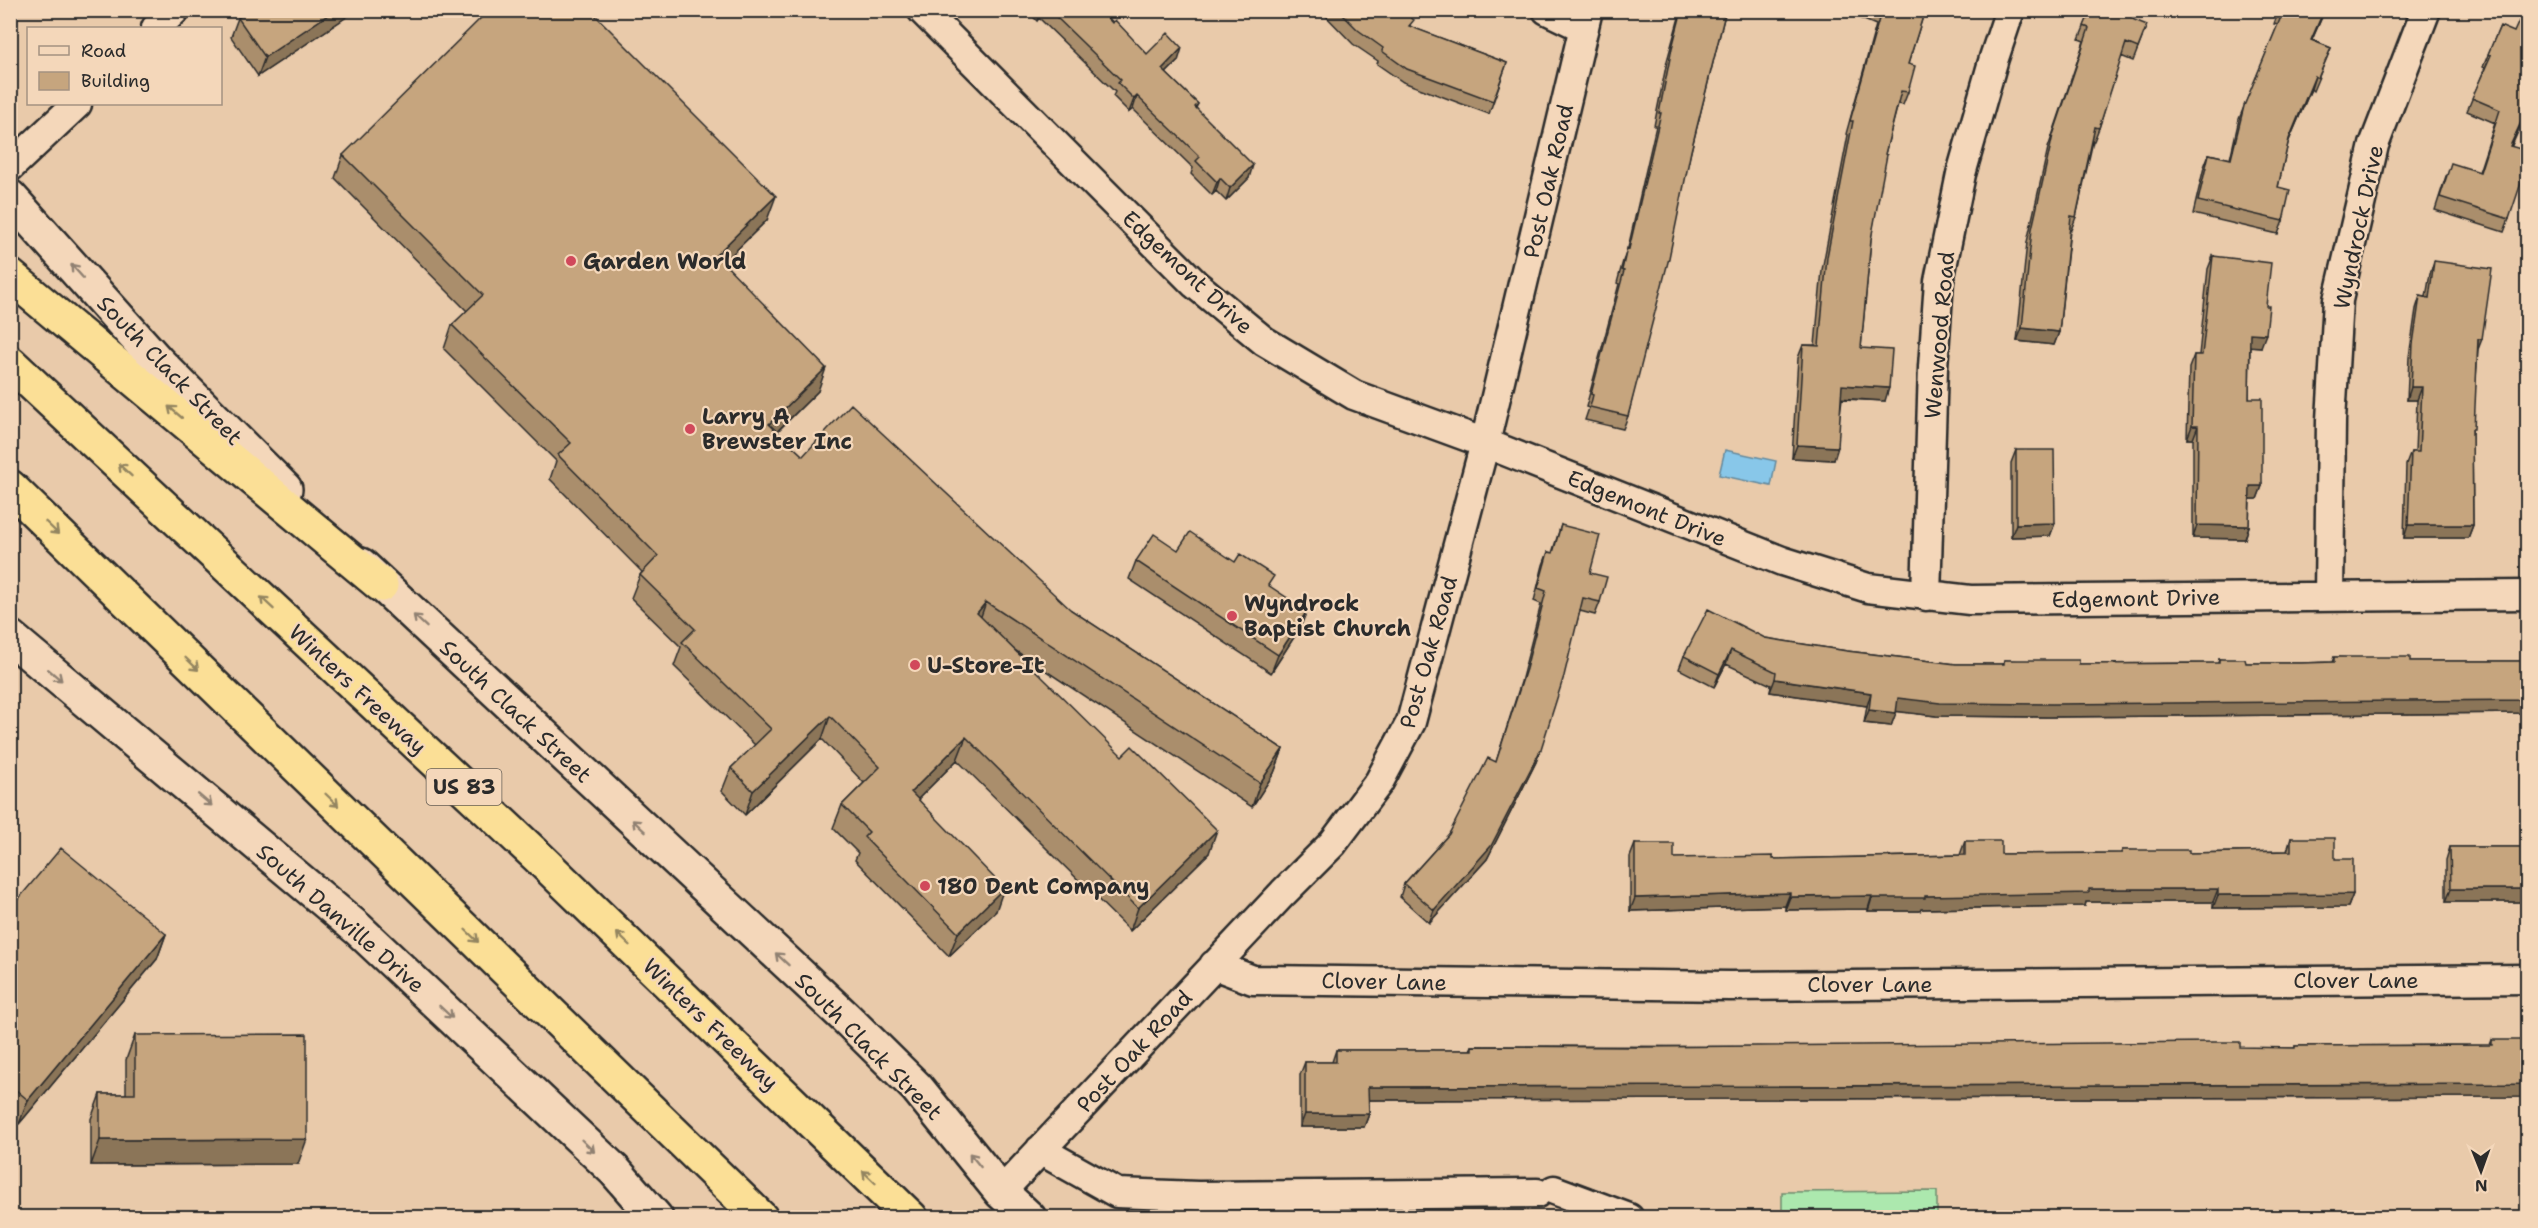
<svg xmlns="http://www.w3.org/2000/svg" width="2538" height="1228" font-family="'Shantell Sans',sans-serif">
<rect width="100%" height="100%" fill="#e9caaa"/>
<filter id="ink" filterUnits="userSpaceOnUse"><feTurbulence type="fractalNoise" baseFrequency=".0167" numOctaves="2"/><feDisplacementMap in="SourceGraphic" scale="12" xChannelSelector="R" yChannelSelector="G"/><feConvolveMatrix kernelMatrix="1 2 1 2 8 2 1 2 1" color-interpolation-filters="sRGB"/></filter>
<g filter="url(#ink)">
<path fill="#ace8ae" stroke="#6c8a6c" stroke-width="1.5" d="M1937,1191v26h-155v-25z"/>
<path fill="#88c7e9" stroke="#63899d" stroke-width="1.5" d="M1725,450l51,11 -5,25 -52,-11z"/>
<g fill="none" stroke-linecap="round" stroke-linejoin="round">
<defs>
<path id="minor" d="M922,10l273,274 69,57 90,54 131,48 297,118 86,27 102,12 558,-5
M1547,10l37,18
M156,28l19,-18
M10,167l67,-63
M1926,596l7,-229 6,-86 22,-107 33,-116 16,-48
M2329,597l2,-177 7,-120 36,-155 52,-135
M1214,965l39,15 477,6 798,-7
M1040,1150l77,43 81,3 339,-3
M1554,1190l75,28
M1001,1192l282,-299 50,-50 46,-61 32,-60 74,-279 103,-433"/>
<path id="secondary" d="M10,197l148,165 127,127
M361,565l484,452 72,71 84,104 28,26
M10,637l348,292 257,242 41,47"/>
<path id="motorway" d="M10,276l371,309
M10,363l528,494 373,361
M10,487l751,731"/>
</defs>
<use href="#minor" stroke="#2b2b2b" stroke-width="33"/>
<use href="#secondary" stroke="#2b2b2b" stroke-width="38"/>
<use href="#motorway" stroke="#2b2b2b" stroke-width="38"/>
<use href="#minor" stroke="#f4d7ba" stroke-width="28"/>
<use href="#secondary" stroke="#f4d7ba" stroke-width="33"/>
<use href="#motorway" stroke="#fbdf96" stroke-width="33"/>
</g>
<path fill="#aa8e6c" stroke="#2b2b2b" stroke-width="1.5" d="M357,10l-99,66 -27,-39 7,-19z
M1027,10h73l47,44 31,7 -12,12 32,31 -2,4 53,70 -23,23 -10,-10 -4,4 -21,-21 2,-6 -60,-59 -4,3 -16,-16 2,-4 -76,-74 -2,3z
M1320,10h80l11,17 96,36 -18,51 -86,-32 -26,-18 1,-3 -25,-17z
M1681,10h45l-35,141 -63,265 -5,13 -38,-9 4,-12 -3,-1 33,-123 -2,-1 6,-22 5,-13 28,-122h-2l13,-65z
M1840,10h85l-17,54v28l-5,13 -5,-1 -13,50 -14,85 -10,109 24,53 -43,-2 -8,61 -42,-2 6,-100 5,-13h12l7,-75 26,-135 -2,-1 30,-109z
M2091,10h45l-3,9 9,19 -9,23 -12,-5 -22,72 -5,13h-1l-17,76 -5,13h-1l-11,102 -5,13 -37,-4 10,-99 21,-94 36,-107 -5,-2z
M2279,10h46l-13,30 19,8 -18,43 -2,-2 -23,54 -10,44 5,34 -5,13 -85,-20 11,-47 5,-13 21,5 9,-40 39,-94 -4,-1z
M2500,26l11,120 -2,73 -5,13 -69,-22 11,-34 33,-4 16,-49 -28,-12 18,-43 -2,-1z
M343,155l424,65 -44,43 95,128 -41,41 26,24 268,154 212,139 -9,24 -22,34 -239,-158 196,204 -79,78 -173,-171 -39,39 78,112 -47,45 -94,-96 3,-7 -25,-25 9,-23 22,-22 -42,-44 -77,76 -23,-24 9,-23 24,-23 -81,-79 7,-19 -50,-49 9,-23 2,-3 -92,-93 6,-18 -112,-112 8,-24 15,-14 -132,-133z
M2213,256l48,91 -11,-1 -1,52 13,88 -5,13h-7l-1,27 -4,13 -52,-1v-99h-6l2,-71 5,-13h5l9,-86z
M2434,261l44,90 -6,83 1,91 -5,13h-64l2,-73 5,-13h4l2,-52h-10l2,-43 7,-48 4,-13 6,1 4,-23z
M2016,450l39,73 -5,13 -39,1v-74z
M1561,525l29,48 10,29 -5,13 -15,-4 -44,151 -49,97 -58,64 -29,-26 4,-13 45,-50 47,-72 25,-80 20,-78 -7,-3 9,-36 5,-13 4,1z
M1178,550l92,37 30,41 -29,45 -142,-94 7,-18z
M1765,638l82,13 109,13h47l1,-4 75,4 139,-1 1,-4 27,4h55l31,-1 2,-5 76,4h118v52l-480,4 -112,-1 -40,-5 -5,15 -27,-3 3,-17 -97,-14 1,-7 -45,-21 -12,23 -35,-18 5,-13z
M2291,838l44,21 18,35 -5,13 -135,1v-6h-127l-1,4 -164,3 -1,2h-52v-2l-83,1v-4l-155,5v-54l5,-13 39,14 99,1 187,-4 5,-14 36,13 120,-1 1,-3 67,3 98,-2z
M2450,847h78v55h-82v-42z
M10,909l156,25 -9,25 -138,165 -9,-7z
M135,1035l163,129 -207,1v-46l9,-25h26v-34z
M2492,1040l36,57 -1159,3v14l-5,13h-64v-52l5,-13h27l4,-12h134l2,-4 823,2v-2l195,-1z"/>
<path fill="#8b7458" stroke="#2b2b2b" stroke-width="1.5" d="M335,10h22l-99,66 7,-19z
M1040,10h2l-3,8 -2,3z
M2324,10h1l-19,43 5,-13z
M1182,48l-4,13 -21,21 5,-13z
M2315,76l-4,13 -27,63 5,-13z
M1137,96l-4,13 -4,3 5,-13z
M2528,107v2l-22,50 4,-13z
M1253,165l-4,13 -23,23 4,-13z
M1220,178l-4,13 -4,4 5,-13z
M776,196l-9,24 -60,59 9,-24z
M2022,328l37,4 -5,13 -37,-4z
M2250,333l16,1 -5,13 -15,-1z
M2478,339h4l-5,13z
M826,368l-8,23 -58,57 9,-24z
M1842,385l47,3 -4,13 -47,-3z
M2411,387h11l-5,13h-10z
M2192,426h6l-5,13h-6z
M1797,445l41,2 -4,13 -42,-2z
M2250,486h12l-5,13h-12z
M2055,523l-5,13 -39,1 5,-13z
M2197,525l52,1 -4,13 -52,-1z
M2408,525h65l-5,13h-64z
M986,602l-8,23 -1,-12z
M1307,611l-7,17 -29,45 7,-18z
M1731,650l-5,14 -12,23 5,-13z
M1775,679l96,14 -4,13 -97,-14z
M1898,698l630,2v13l-480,4 -112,-1 -43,-5z
M1869,710l27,3 -5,13 -27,-3z
M830,716l-8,23 -77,76 8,-24z
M966,737l-9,23 -55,55 9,-23z
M1283,749l-9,24 -22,34 8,-24z
M1541,749l-5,13 -49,97 -58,64 5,-13z
M1217,830l-8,23 -79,78 8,-23z
M1004,888l-8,23 -47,45 9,-23z
M2089,889h129l-5,13h-127l-1,4 -164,3 -1,2h-52l4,-13z
M2451,889h77v13h-82z
M1790,893l-5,13 -155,5 5,-13z
M2353,894l-5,13 -135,1 5,-13z
M1872,896l-4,13 -83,1 5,-13z
M166,934l-9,25 -138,165 9,-24z
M2528,1084v13l-1164,3 4,-13z
M1305,1114h64l-5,13h-64z
M307,1139l-9,25 -207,1 9,-25z"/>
<path fill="#c6a57e" stroke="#2b2b2b" stroke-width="1.5" d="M249,10h86l-70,47 -27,-39z
M489,10h101l186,186 -60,59 110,113 -57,56 34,32 48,-52 220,206 212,139 -23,34 -274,-181 -9,11 145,143 10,-10 85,84 -79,78 -172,-171 -55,55 93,96 -46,45 -94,-96 5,-5 -27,-27 38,-38 -50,-51 -77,75 -22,-23 40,-39 -89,-87 13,-13 -55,-54 18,-19 -100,-101 13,-12 -119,-118 31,-30 -140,-140z
M1049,10h51l12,13 3,-3 32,34 21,-21 14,15 -20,21 36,35 -3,3 58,58 -23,23 -10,-10 -3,4 -21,-21 4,-4 -63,-61 -3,3 -16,-16 3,-3z
M1338,10h62l14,10 -5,6 98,37 -14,38 -86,-32 -25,-18 1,-3 -25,-18z
M1682,10h44l-35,141 -22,107 -41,158 -38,-9 3,-12 -2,-1 33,-123 -2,-1 5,-22 2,1 32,-136h-2l13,-65z
M1878,10h47l-17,54 7,2 -7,26 -7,-1 -16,63 2,1 -16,84 -10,109 31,2 -3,38 -47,-3 -4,62 -41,-2 6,-100 16,1 8,-89 26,-136h-3l31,-109z
M2091,10h44l-3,9 15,6 -9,23 -12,-5 -27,85 -4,-1 -19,90 -5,-1 -12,116 -37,-4 10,-99 21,-94 36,-107 -5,-2z
M2279,10h45l-13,30 20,8 -13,30 -3,-2 -26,63 -11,48 12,3 -7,31 -85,-20 11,-47 22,5 13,-53 39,-94z
M2524,10h4v97l-18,39 18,5v11l-19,57 -69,-22 11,-34 29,9 20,-62 -28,-12 19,-43 -3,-1 12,-28 14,6z
M2213,256l58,7 -5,43h3l-3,28 -16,-1 -1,65h13v88h-12l-1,40 -52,-1 1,-99h-6l2,-71h8z
M2434,261l58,8 -10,70h-4l-4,90h-2l1,96h-65l3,-73h8l3,-65h-11l2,-43 7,-48 9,2z
M2016,450h38l1,73 -39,1z
M1561,525l39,10 -10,38 17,4 -7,25 -17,-4 -19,78 -23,73 -50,97 -57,64 -30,-26 45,-50 39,-76 8,4 30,-93 20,-78 -8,-3 10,-36 5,1z
M1190,532l45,30 5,-8 34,22 -6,9 39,26 -29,44 -142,-94 18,-27 24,16z
M1708,609l57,29 82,13 109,13h48v-4h75v4l140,-1v-4h26l1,4h55l33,-1v-5h76v4h118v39l-475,4 -113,-1 -42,-5 -2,15 -27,-3 2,-17 -96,-14 1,-7 -45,-22 -12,24 -35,-18z
M2291,838h44v21h18v35l-135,1v-6h-129v4l-164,3v2h-53v-2l-82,1v-4l-155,5v-54h39v14l99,-2v3l192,-4v-14h36v13l121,-1v-3h67v3l102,-2z
M2450,847h78v42h-77z
M61,848l105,86 -138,166 -18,-15v-176z
M307,1034v105l-207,1v-46h35v-59z
M2492,1040h36v44l-1160,3 1,27h-64v-52h31v-12h136v-4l164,1 578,-5h26v5l55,1v-2l197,-1z"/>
<defs><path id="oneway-shaft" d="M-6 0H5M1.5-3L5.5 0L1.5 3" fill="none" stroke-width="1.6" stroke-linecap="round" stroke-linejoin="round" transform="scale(1.5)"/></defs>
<g stroke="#908172">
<use href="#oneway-shaft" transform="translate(77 271) rotate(-132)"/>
<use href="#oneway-shaft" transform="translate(420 621) rotate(-137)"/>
<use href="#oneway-shaft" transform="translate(55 675) rotate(40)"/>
<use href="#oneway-shaft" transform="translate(205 800) rotate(40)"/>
<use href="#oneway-shaft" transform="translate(639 826) rotate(-137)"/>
<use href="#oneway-shaft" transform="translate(782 959) rotate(-137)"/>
<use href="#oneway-shaft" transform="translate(446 1012) rotate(43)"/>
<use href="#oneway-shaft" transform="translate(588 1146) rotate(44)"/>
<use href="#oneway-shaft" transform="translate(975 1160) rotate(-129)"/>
</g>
<g stroke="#938560">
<use href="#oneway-shaft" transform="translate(175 412) rotate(-140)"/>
<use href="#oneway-shaft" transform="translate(125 470) rotate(-137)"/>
<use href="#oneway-shaft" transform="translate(52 528) rotate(44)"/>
<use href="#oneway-shaft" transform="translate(267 603) rotate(-137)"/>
<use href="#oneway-shaft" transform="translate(192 664) rotate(44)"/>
<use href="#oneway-shaft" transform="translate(332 800) rotate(44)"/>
<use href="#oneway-shaft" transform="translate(472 936) rotate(44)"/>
<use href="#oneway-shaft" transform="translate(623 939) rotate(-136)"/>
<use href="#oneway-shaft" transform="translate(869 1177) rotate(-136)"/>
</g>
</g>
<g fill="#d1495b" stroke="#f4d7ba" stroke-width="2">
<circle cx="571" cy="261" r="6"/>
<circle cx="690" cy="429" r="6"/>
<circle cx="1232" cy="616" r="6"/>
<circle cx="915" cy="665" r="6"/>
<circle cx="925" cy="886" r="6"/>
</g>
<g text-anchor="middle" stroke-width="4.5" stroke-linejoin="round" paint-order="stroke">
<rect fill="#f4d7ba" stroke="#675f56" stroke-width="1.5" x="426.5" y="769" width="75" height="36" rx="4.5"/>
<g font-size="21" font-weight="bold" fill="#2b2b2b">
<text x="464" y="794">US 83</text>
</g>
<g font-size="22" fill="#2b2b2b" stroke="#f4d7ba">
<text transform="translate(1548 181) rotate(-77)" y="8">Post Oak Road</text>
<text transform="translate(2358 227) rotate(-78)" y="8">Wyndrock Drive</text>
<text transform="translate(1188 272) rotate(43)" y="8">Edgemont Drive</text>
<text transform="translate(1939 335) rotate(-85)" y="8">Wenwood Road</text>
<text transform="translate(170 370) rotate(46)" y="8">South Clack Street</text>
<text transform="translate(1647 508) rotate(22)" y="8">Edgemont Drive</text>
<text transform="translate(2136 598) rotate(-1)" y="8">Edgemont Drive</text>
<text transform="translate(1428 652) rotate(-74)" y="8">Post Oak Road</text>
<text transform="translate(358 689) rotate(43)" y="8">Winters Freeway</text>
<text transform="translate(516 711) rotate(43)" y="8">South Clack Street</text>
<text transform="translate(341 918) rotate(41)" y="8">South Danville Drive</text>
<text x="2356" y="988">Clover Lane</text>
<text transform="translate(1384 981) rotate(1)" y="8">Clover Lane</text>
<text x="1870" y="992">Clover Lane</text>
<text transform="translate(711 1024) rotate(44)" y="8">Winters Freeway</text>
<text transform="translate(869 1046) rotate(45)" y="8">South Clack Street</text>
<text transform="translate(1134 1051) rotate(-47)" y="8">Post Oak Road</text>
</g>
<g font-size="22" font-weight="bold" fill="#2b2b2b" stroke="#f4d7ba" text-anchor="start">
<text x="583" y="269">Garden World</text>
<text x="702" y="424">Larry A<tspan x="702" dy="25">Brewster Inc</tspan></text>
<text x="1244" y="611">Wyndrock<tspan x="1244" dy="25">Baptist Church</tspan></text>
<text x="927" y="673">U-Store-It</text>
<text x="937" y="894">180 Dent Company</text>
</g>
</g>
<rect width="2538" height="1228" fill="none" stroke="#f4d7ba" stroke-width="36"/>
<rect x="18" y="18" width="2502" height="1192" fill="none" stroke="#2b2b2b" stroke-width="2" filter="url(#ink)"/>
<rect x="27" y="27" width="195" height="78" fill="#f4d7ba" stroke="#a49281" stroke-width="1.5"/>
<rect x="39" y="46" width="30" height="9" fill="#f4d7ba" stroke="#a49281" stroke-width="1.5"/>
<text x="81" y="57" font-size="18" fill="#2b2b2b">Road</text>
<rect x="39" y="72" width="30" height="18" fill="#c6a57e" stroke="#a49281" stroke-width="1.5"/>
<text x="81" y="87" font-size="18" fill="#2b2b2b">Building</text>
<g transform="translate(2481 1171) rotate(179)" stroke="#f4d7ba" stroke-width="4.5" paint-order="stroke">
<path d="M0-4.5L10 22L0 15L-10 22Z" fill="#2b2b2b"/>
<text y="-9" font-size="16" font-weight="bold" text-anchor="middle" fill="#2b2b2b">N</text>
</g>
</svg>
